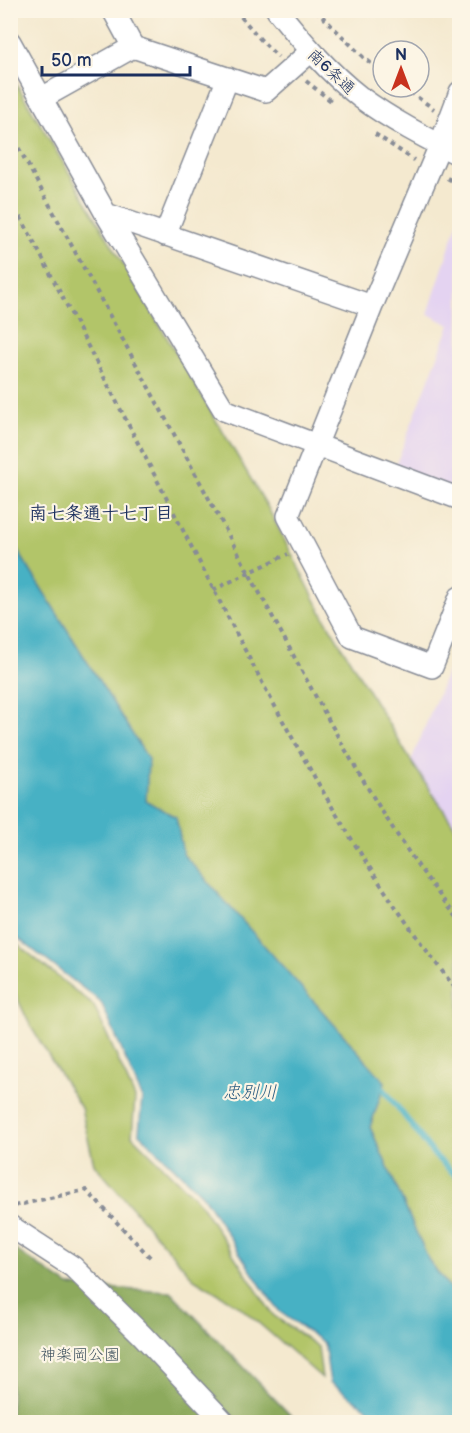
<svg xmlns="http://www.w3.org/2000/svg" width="470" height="1433" font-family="'Balsamiq Sans','Klee One',sans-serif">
<rect width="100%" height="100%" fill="#fcf5e5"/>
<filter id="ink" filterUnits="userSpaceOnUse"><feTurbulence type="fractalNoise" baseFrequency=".0167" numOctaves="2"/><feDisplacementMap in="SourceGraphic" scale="12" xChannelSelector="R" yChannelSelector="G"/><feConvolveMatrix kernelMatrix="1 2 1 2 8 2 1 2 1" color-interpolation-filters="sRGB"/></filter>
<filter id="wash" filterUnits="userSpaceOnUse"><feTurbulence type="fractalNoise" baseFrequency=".008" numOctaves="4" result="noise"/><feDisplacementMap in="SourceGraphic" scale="24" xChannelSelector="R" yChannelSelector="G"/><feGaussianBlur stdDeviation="1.35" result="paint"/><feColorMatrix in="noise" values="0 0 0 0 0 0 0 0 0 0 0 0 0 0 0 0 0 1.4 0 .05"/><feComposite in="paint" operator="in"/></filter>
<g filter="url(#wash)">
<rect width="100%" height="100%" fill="#f4e9cf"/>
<path fill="#e4d3f1" d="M459,218v288l-70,-24 61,-157 -22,-11z
M459,643v190l-48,-72z"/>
<path fill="#b2c569" stroke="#667a64" stroke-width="1.5" d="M10,73l257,433 58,113 86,142 48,72v467l-31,-41 -58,-132 15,-45 -202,-228 -7,-37 -30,-15 2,-43 -137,-219z
M11,939l83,67 41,92 -3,38 67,66 74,113 45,32 4,31 -83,-72 -45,-27 -100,-115 -13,-56 -50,-81 -20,-42z"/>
<path fill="#8daa5d" stroke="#546c5e" stroke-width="1.5" d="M10,1246l59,40 102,6 126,130h-286z"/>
<path fill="#46b1c4" stroke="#307091" stroke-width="1.5" d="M11,540l137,219 -2,42 30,16 7,37 202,228 -15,45 59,134 30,39v122h-73l-56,-40 -6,-39 -44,-31 -19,-26 -58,-90 -64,-63 3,-36 -41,-95 -86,-66 -5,-9z"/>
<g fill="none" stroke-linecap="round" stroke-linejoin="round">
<path stroke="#46b1c4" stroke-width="6" d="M379,1083l56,73 25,23"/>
</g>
</g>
<g filter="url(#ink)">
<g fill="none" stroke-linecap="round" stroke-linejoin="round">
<defs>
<path id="minor" d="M113,10l20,37
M277,10c25,31 51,62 83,87 31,23 66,41 100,58
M10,42l96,172 118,196 236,89
M460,92l-20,53 -68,161 -84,210 64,121 80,30 28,-70
M42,98l91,-51 133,44 44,-39
M106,214l266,92
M165,235l63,-157
M10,1226l63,41 69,68 82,87"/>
</defs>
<use href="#minor" stroke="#888c96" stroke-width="24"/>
<path stroke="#888c96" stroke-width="4" stroke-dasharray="4.5 4.5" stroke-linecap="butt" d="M235,10l26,30 17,17
M316,10l48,48 19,14
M306,81l25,20
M403,87l31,22
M10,132c83,153 166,305 248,458 62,113 120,231 202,331
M375,134l39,26
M447,178l13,7
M10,202l14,21c60,115 119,230 179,346 75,146 153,295 257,425
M213,590l75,-36
M14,1206l72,-16 65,68"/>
<use href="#minor" stroke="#fff" stroke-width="21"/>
</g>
</g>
<g text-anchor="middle" stroke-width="4.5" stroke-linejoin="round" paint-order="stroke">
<g font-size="16" fill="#1b2f5e" stroke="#fcf5e5">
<text transform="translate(332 71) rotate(43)" y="6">南6条通</text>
</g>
<g font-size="16" fill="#415461" stroke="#fcf5e5">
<text x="80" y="1360">神楽岡公園</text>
</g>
<g font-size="18" font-weight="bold" fill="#1b2f5e" stroke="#fcf5e5">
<text x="101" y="519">南七条通十七丁目</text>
</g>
<g font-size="18" font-style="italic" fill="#2a5c82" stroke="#fcf5e5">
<text x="250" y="1098">忠別川</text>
</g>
</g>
<rect width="470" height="1433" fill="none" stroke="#fcf5e5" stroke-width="36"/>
<g transform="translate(401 69)"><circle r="28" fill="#fcf5e5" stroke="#a2a6af" stroke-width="1.5"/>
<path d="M0-4.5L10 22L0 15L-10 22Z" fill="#c8321e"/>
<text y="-9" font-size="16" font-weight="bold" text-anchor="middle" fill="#1b2f5e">N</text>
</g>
<path d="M42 66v9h148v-9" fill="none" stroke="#1b2f5e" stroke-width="3"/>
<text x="51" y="66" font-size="18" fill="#1b2f5e" stroke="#fcf5e5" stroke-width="4.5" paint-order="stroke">50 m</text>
</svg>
